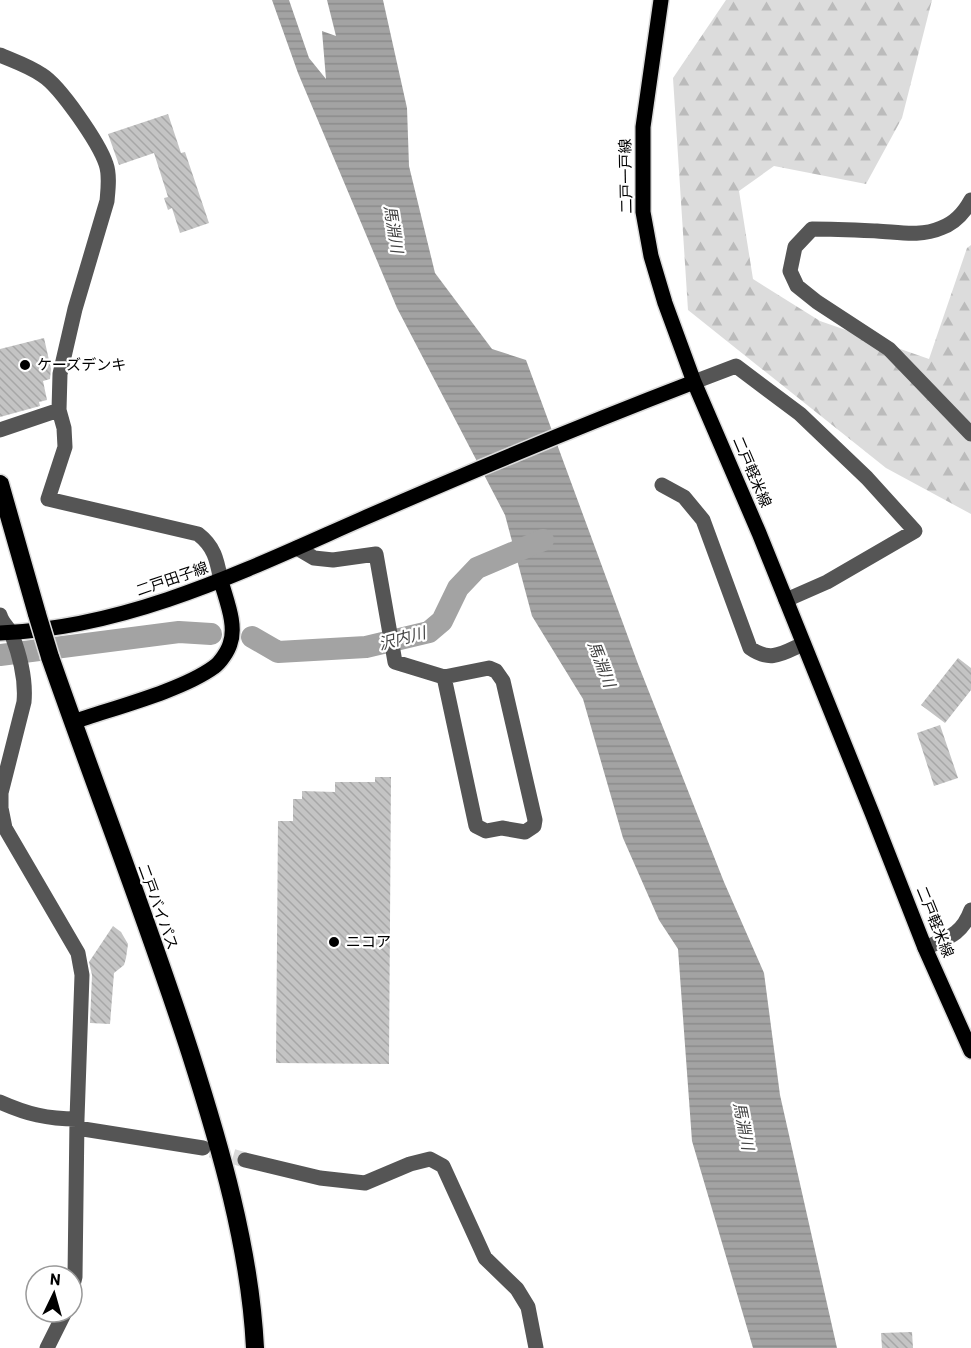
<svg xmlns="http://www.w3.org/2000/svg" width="971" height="1348" font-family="Barlow,'Noto Sans JP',sans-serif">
<defs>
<pattern id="forest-firs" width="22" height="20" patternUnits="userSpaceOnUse" patternTransform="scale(1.5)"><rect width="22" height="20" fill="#dcdcdc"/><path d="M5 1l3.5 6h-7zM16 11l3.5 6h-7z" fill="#bbb"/></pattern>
<pattern id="water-rules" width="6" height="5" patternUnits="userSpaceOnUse" patternTransform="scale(1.5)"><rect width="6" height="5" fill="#a3a3a3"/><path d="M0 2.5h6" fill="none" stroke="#8b8b8b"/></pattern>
<pattern id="building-back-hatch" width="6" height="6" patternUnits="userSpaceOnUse" patternTransform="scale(1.5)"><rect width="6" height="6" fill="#c4c4c4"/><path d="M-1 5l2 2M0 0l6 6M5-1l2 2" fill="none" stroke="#a7a7a7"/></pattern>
</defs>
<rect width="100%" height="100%" fill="#fff"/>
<path fill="url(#forest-firs)" d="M726,0h206l-30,118 -36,66 -92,-18 -35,25 14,88 67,42 109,38 38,-111 4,-3v269l-85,-46 -198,-158 -15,-232z"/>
<path fill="url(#water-rules)" d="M272,0h17l20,58 17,21 -4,-48 14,5 -9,-36h56l24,108 2,58 26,107 57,76 34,11 112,304 86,218 40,91 16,122 57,253h-84l-61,-207 -14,-192 -19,-29 -36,-82 -40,-139 -51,-83 -27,-101 -108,-207 -99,-235z"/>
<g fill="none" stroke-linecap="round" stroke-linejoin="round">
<path stroke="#a3a3a3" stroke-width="22" d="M252,637l26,15 88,-5 63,-15 13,-11 16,-33 19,-20 66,-28
M0,655l179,-23 32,2"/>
</g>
<path fill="url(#building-back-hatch)" d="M168,114l13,39 4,-1 24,71 -29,10 -8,-25 -4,2 -4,-12 4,-1 -14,-44 -35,12 -11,-31z
M44,338l7,31 -1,10 -7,2 4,19 -8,2 1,4 -40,11v-68z
M958,658l13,10v22l-26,33 -24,-18z
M940,725l18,53 -24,8 -17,-53z
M375,777h16l-2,287 -113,-1 2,-242h15v-22h9v-8l33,1v-10h40z
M113,926l8,6 7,12 -2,14 -2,7 -10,8 -4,51 -20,-1 2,-48 -3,-13z
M912,1332l1,16h-31l-1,-15z"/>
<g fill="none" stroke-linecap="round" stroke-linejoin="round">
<path stroke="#d9d9d9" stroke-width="15" stroke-dasharray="15 8" stroke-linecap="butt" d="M211,1150l34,10"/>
<defs>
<path id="major" d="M661,0l-18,127v85l8,44 14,47 29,79 65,151 113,280 53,135 46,103
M0,633c129,-5 246,-63 362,-114 110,-48 220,-94 332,-137
M73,722c40,-14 108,-31 141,-55 6,-4 14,-16 16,-23 7,-19 -4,-44 -9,-63"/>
<path id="highway" d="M0,484l37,130
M50,657c46,132 97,262 140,395 30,94 60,196 65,296"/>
</defs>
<use href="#major" stroke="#dbdbdb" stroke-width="18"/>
<use href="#highway" stroke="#dbdbdb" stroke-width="21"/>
<path stroke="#555" stroke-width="15" d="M0,55c14,6 29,11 42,20 18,11 57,68 64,89 4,11 2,26 1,37l-32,108 -15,65 -1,36 5,18 1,19 -17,52 150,35c17,13 19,27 23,47
M971,200c-7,13 -16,23 -30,28 -20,9 -43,4 -64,3 -22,-1 -43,-2 -65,-2l-17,18 -5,24 7,15 20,16 72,47 82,85
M694,382l42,-16 64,48 67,64 48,53 -88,51 -41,18
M0,430l59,-20
M662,485l22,12 19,23 47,128c21,15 33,5 53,-4
M297,548l17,10 19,2 43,-6 19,108 49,15 32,149 10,5 16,-3 23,4 9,-6 1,-6 -32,-139 -7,-10 -7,-3 -45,9
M0,615c2,8 9,13 12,20 8,21 14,45 12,67l-23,91v15l4,20 73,125 4,22 -5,144 -2,158 -3,12
M925,948c22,-10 37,-13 46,-38
M0,1102c27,12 47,17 77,17
M77,1128l126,20
M245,1160l75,18 45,5 45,-19 20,-5 13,7 42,92 32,31 11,18 8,41
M47,1348l18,-36"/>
<use href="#major" stroke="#000" stroke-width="15"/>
<use href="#highway" stroke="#000" stroke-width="18"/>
<defs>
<path id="highway-bridge" d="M37,614l13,43"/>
</defs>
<use href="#highway-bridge" stroke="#dbdbdb" stroke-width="21" stroke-linecap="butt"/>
<use href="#highway-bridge" stroke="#000" stroke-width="18"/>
</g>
<g fill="#000" stroke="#fff" stroke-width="2">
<circle cx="25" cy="365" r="6"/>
<circle cx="334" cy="942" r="6"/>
</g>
<g text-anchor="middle" stroke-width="4.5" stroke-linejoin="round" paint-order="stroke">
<g font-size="15" fill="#000" stroke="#fff">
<text transform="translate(626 176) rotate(-91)" y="5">二戸一戸線</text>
<text transform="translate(752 472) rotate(67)" y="5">二戸軽米線</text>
<text transform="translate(172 579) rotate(-19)" y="5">二戸田子線</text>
<text transform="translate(158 907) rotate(70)" y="5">二戸バイパス</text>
<text transform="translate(935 922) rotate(68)" y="5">二戸軽米線</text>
</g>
<g font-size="15" fill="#000" stroke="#fff" text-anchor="start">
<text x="37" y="370">ケーズデンキ</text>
<text x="346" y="947">ニコア</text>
</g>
<g font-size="16" font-style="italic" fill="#444" stroke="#fff">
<text transform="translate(394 229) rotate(81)" y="6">馬淵川</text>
<text transform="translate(402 638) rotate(-15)" y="6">沢内川</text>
<text transform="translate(602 664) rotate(69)" y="6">馬淵川</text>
<text transform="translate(744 1126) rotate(79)" y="6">馬淵川</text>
</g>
</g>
<g transform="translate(54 1294) rotate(5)"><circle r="28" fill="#ffffff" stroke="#999999" stroke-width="1.5"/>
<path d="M0-4.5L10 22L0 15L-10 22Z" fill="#000000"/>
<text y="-9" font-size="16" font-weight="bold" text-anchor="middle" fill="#000000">N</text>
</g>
</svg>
